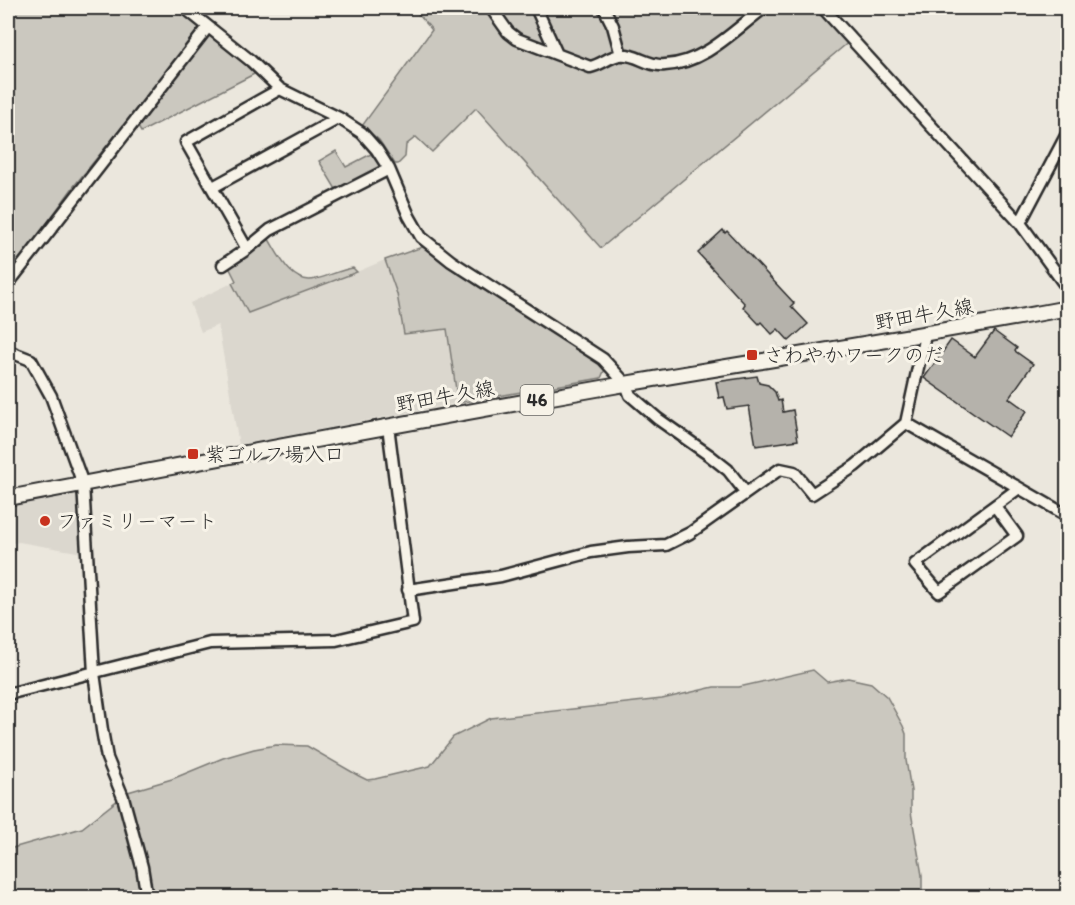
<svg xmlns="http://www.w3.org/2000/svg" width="1075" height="905" font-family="Itim,'Klee One',sans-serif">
<rect width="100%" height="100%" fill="#ebe7dd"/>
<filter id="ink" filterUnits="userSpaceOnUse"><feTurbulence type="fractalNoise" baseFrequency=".0167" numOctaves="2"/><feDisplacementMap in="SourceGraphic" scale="12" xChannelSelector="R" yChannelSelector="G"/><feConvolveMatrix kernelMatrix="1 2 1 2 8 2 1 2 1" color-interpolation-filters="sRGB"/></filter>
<g filter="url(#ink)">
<path fill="#dbd7ce" d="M385,260l12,36 7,38 43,-6 11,75 -219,42 -21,-120 -17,7 -11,-29 42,-20 17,30 84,-31z
M79,491l4,62 -64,-11 -11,2v-40z"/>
<path fill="#cbc8bf" stroke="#7b7a75" stroke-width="1.5" d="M8,8h169l26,20 -129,158 -66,91z
M413,8h405l32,33 -249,207 -125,-140 -44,44 -16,-15 -10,8 -1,12 -7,7h-3l-16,-24 -17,-14 70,-96z
M207,31l51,41 -117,60 -6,-10z
M336,151l10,16 25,-13 9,12 -1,3 -42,22 -18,-30z
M267,236c11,17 24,50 49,43 13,-3 24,-9 37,-11l4,4 -109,41 -16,-30 4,-2 -8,-16z
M425,246l172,114 8,9 -4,9 -143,25 -11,-74 -43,5 -7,-40 -12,-34z
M813,670l14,12 21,-4 23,5 16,14 16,29 3,8v26l5,31v21l11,63v22h-914v-86l1,2v36l73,-21 46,-36 44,-13 51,-21 31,-9 22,-4 31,1 52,30 8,4 8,-1 55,-13 23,-29 38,-19 171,-19 52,-12h25z"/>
<path fill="#b5b2ab" stroke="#2b2b2b" stroke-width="1.5" d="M723,230l2,3 2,-2 67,72 -3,3 17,18 -19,17 -11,-12 -6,5 -11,-12 -2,2 -16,-17 2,-3 -47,-51z
M994,331l23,17 -2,3 18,13 -24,34 18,13 -19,26 -84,-59 27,-38 24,17z
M757,376l2,7 9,2 7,7 3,9 3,-1 2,12 10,-2 5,30 -42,6 -7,-40 -22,3 -3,-12 -5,1 -3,-16z"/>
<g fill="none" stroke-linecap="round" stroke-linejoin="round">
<defs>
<path id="minor" d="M185,8l66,53 29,28 59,29 23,15 15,17 12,19 20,47 12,21 30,24 152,98 23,25 4,11 28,24 51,36 19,15 18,23
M491,8l17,24 9,7 73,28c11,-2 20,-11 30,-12 16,-2 28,12 45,10 40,-2 69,-35 99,-57
M536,8l21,46
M604,8l9,18 8,29
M823,8l197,215 48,66
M1066,8l2,1
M213,187l126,-69
M1020,223l48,-91
M247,249l-61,-107 94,-53
M223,265l24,-16 23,-19 119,-61
M8,284l200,-257
M8,351l23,9 20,36 32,88 11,189 8,57 5,28 16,39 19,70 5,31
M906,423l162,93
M995,506l22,30 -78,56 -24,-28 104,-76
M408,590l93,-14 90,-24 37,-5 38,-2 24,-12 90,-64 14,3 18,22 43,-28 51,-43 19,-88
M8,694l202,-51 126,-3 77,-18 -25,-196"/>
<path id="major" d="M8,498c205,-39 411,-78 617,-114 147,-25 295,-48 443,-76"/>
</defs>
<use href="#minor" stroke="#2b2b2b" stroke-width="15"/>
<use href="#major" stroke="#2b2b2b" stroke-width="18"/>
<use href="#minor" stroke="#f7f3e8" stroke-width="10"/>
<use href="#major" stroke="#f7f3e8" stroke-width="14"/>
</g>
</g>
<g fill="#c8321e" stroke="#f7f3e8" stroke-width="2">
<rect x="746" y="349" width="12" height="12" rx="3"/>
<rect x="187" y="448" width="12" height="12" rx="3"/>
<circle cx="45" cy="521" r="6"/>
</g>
<g text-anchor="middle" stroke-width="6" stroke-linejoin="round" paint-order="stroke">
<rect fill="#f7f3e8" stroke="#686764" stroke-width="1.5" x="520.5" y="385" width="33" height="30" rx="4.5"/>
<g font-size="18" font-weight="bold" fill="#2b2b2b">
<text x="537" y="406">46</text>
</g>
<g font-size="20" fill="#2b2b2b" stroke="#f7f3e8">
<text transform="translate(924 314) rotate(-10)" y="7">野田牛久線</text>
<text transform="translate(445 396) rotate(-10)" y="7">野田牛久線</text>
</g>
<g font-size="20" fill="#2b2b2b" stroke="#f7f3e8" text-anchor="start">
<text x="764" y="362">さわやかワークのだ</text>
<text x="205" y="461">紫ゴルフ場入口</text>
<text x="57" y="528">ファミリーマート</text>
</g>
</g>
<rect width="1075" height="905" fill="none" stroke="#f7f3e8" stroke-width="30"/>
<rect x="15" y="15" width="1045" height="875" fill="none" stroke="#2b2b2b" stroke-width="2" filter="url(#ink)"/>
</svg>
